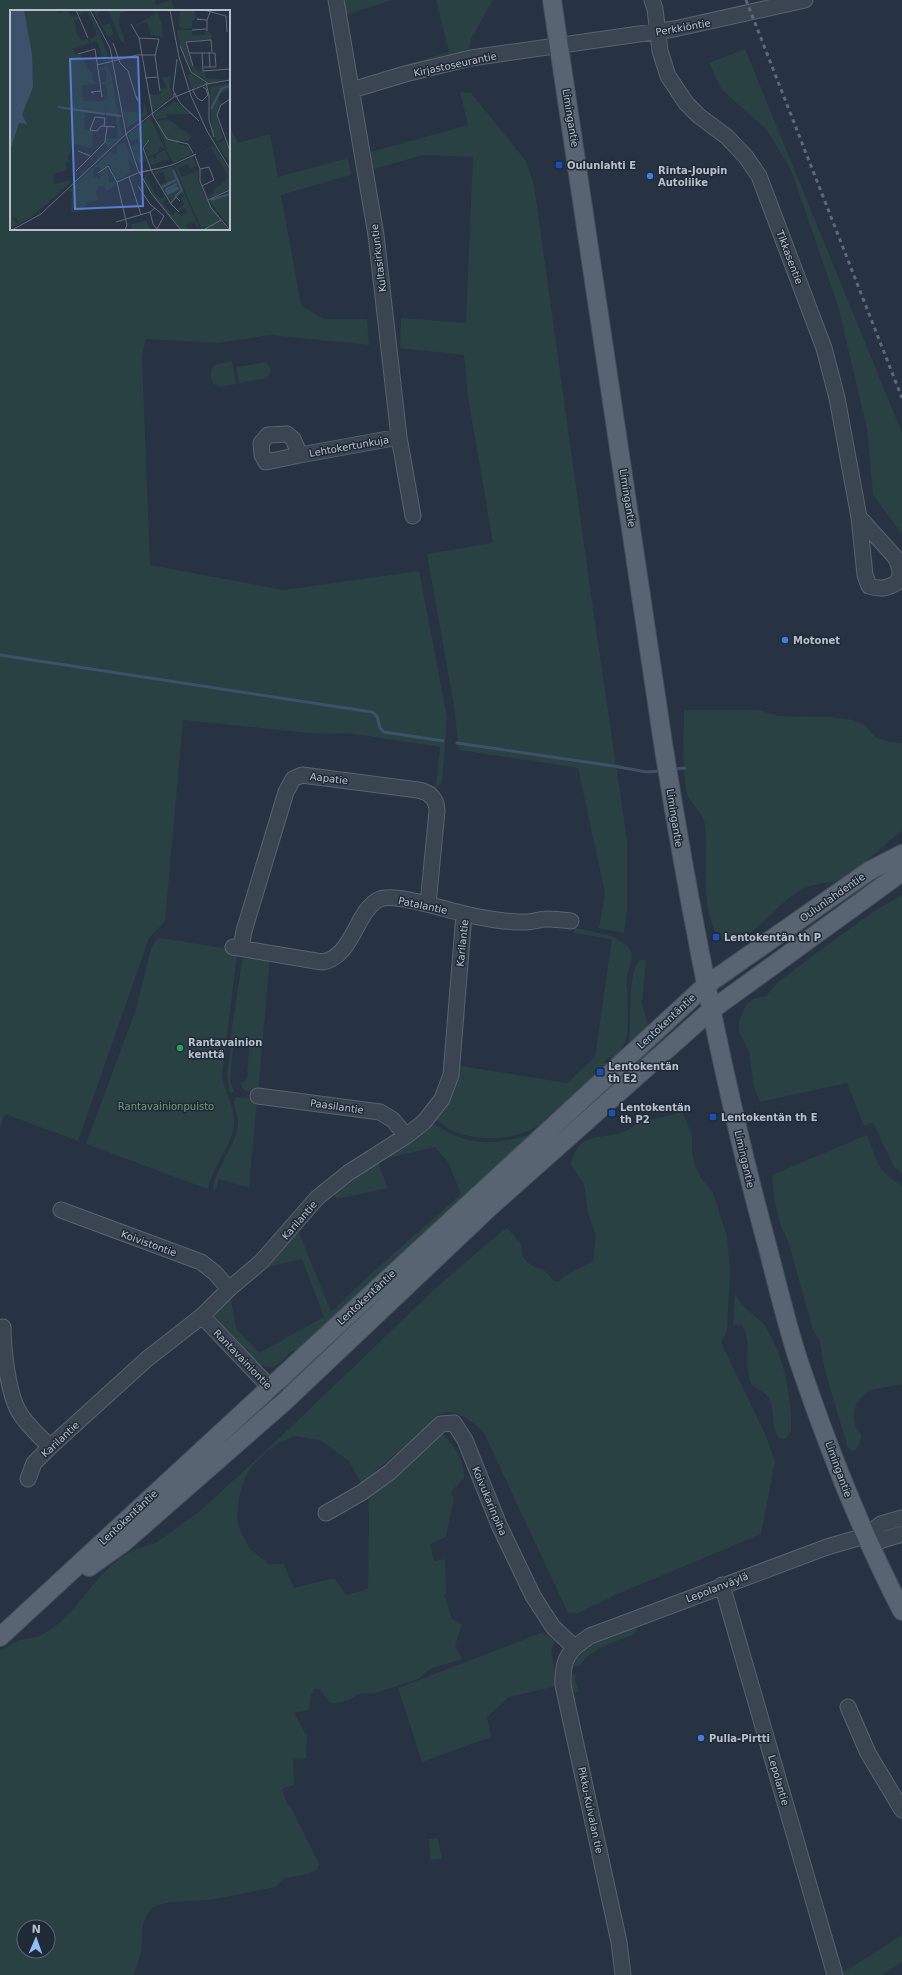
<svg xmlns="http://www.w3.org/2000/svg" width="902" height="1975" font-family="'DejaVu Sans',sans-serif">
<rect width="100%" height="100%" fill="#273342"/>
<path fill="#294143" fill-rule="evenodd" d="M0,0h155l1,5 15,-5 5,11h-165v218h218v-104l9,18 32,-9 8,43 70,-19 3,17 -70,20 20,110 22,14h44l2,26 -98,-10 -54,8 -71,-4 -4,17 8,209 134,25 135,-19 28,146 -5,66 -9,7 -5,-2v-3l8,1 4,-39 -91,-14 -31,1 -135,-14 -18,201 -16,17 -71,203 -73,-27 -5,15z
M344,0h48l-46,15z
M436,0h57l-22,39 -3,15 -60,14 -1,-4 42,-12z
M745,49l157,384v101l-29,-39 -6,-66 -29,-123 -47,-136 -24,-40 -45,-40 -13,-27z
M460,92l11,1 55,68 8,24 58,417 35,238v70l-3,23 -25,-5 6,-35 -27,-125 -119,-18 -5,-44 -27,-152 66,-11 -25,-146 -4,-42 -64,-7 1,-30 65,5 7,-166 -50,-2 -53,15 -3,-17 101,-28z
M232,361l4,23c-10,2 -23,7 -25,-7 0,-5 0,-8 3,-12z
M267,362l4,9 -4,7 -28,5 -3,-16z
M684,710h74l20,6 54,1 21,3 12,5 10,12 13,5 14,1v87c-17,15 -33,30 -51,42 -4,3 -9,7 -13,8 -7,3 -16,3 -24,5 -11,2 -22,10 -31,18 -12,10 -41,45 -58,37 -28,-12 -16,-91 -20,-115 -2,-16 -17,-20 -19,-36 -4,-23 -2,-55 -2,-79z
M902,895v279l-8,-7 -21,-44 -9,3 -17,-43 -87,19 -6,-14 -5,-37 -10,-19v-11l7,-16 7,-6 13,-3 11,-13 42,-32 57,-41z
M574,928c18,4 42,5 55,20 7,9 -1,20 -2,30 -1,20 4,44 -2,64 -3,8 -8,12 -13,17l-3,-2 -5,4 3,3 -64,58c-24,19 -65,21 -92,8 -6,-3 -12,-8 -18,-12l22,-53 112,18 28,-26 17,-118 -38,-6z
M161,938l73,12 3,5 -15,120c2,16 13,32 12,48 -1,22 -22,43 -26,66l-122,-45 50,-135 15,-61 5,-8z
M243,955l27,2 -12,136 -13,-2 -5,-7 1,-2h3l3,-5 2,-29 -1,-2 -18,-5z
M643,959l3,2 -4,42 8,29 -16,14 -5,-5c3,-15 -3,-79 14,-82z
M231,1045l2,3 -3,33 4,11 -4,1 -3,-18z
M236,1097l21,2 -8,89 -30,-9 -4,12 -2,-1c2,-23 23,-43 25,-66 1,-8 -7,-21 -2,-27z
M682,1112l10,22v17l3,15 6,12 12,15 14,43 3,36 -3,59 -6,11 44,92 10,27 -14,73 -141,59 -42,20h-10l-85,-182c-10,-9 -32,-27 -46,-15l-1,4 -75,63 -13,-23 -29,-20 -25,-4 -15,7 -13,9 -13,13 -8,13 -6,19 -2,19 2,12 10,20 20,16h15l10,24 40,-10 12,17 22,-6 1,-74 -1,-20 73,-64c12,15 24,27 23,47l-13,14 3,6 -8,39 -16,7 4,17 11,-2 1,35 -2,1 8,24 10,5 -7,22 7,13 -32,10 -12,10 -42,14 -18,1 -9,6 -18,4 -11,-14 -5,-2 -4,7 -2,15 -15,3 13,23 -1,22 -13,1 1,26 -12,4 5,15 3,2 29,58 -2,5 -8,5 -24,4 -9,9 -67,13 -39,2 -17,5 -6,7 -4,10 -2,28 -7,23h-134v-324l19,-11 19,-3 18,-11 16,-15 30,-37 18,-16 13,-8 23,-7 44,-32 71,-65 167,-160 63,-54 6,-4 2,2 12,14 1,11 4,6 7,5 11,4 11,12 5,-1 3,-4 30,-16 3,-26 -8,-21 -4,-30 -13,-19c8,-43 47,-19 64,-41zM24,1927h24v24h-24z
M430,1121c36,26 63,26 104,12l-208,197 -30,20 -4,1c-13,11 -15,22 -35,12l-43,-45v-4l31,-32 2,2 -16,15 5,30 23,24 65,-36 -22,-58 -37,9 -12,13 -1,-3 46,-48 33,82 33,-32 97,-86 -13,-32 -13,-15 -47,11 -1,-3z
M867,1135c10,26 10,36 35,51v198c-10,4 -23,2 -33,8 -13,7 -19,21 -13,35 1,2 4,5 5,8 1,6 -3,12 -7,16l-6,-3 -24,-81 -4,-26 -7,-11 -25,-89 -8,-17 -6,-26 -2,-23z
M378,1158l3,3 -3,2 10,25 -51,11 -4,-6z
M735,1294l8,12 22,19 13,26 8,26 5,36v18l-5,8 -7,-1c-9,-12 -3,-29 -11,-41 -5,-8 -15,-7 -18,-16 -6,-18 3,-41 -9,-57l-8,1z
M635,1627l2,4 -2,3c-20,8 -43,13 -55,32h-7c12,-25 38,-30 62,-39z
M541,1633l14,7 -4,10 6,36 -48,11 -22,20 4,20 -69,25 -24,-74z
M566,1674l10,1 -1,6 4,10 -5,2 2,7 -1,2 -1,1z
M438,1838l4,21 -12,1 -1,-21z
M902,1935v27l-20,13h-43z"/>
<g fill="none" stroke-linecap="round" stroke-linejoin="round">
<path stroke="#3d526a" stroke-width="3" d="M0,655l372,57 5,4 3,12 4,4 59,9
M457,743l156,23 34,6 14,-1
M673,769l12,-1"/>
<defs>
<path id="minor" d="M336,0l40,235 23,202 14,79
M652,0l3,9 5,42 8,25 18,27 13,13 28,21 19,20 13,19 65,172 13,50 22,119 6,58 4,11c13,4 20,2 30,-5 2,-10 1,-15 -4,-24l-36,-40
M352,90l53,-16 66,-16 203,-29 131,-29
M300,455l-34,7 -4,-7 -1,-12 7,-8 19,-1 6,5 7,16 99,-18
M233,947l89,15c31,-4 34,-53 58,-63 15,-6 60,9 77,13 18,5 51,11 69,10 7,0 14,-3 21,-3 8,0 16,1 24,2
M241,948l3,-17 42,-139 7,-13 9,-4 116,15c12,2 19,9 19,21l-9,93
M258,1096l122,16 13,8 13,16
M61,1210l140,52 14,11 14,16
M202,1316l82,86
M3,1327c0,21 5,65 15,83 7,14 22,26 32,37
M28,1479l6,-16 16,-16 97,-88 55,-43 27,-27 32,-27 56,-64 31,-25 58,-37 18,-14 18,-23 9,-24 13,-161
M326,1513l35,-20 29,-21 51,-48 13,-1 11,17 34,85 34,71 20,31 21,20
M865,1536l14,5 23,-7
M722,1585l113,390
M848,1707l20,46 34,57
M623,1975l-4,-33 -56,-257c-1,-27 6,-35 27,-49l237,-89 38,-11 16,-12 21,-6"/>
<path id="major" d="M552,0l111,743c27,169 59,337 104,502 10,38 19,77 31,114 29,86 62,171 104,252
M89,1567l34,-24 161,-141 207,-196 219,-195 192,-139
M0,1637l705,-651 164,-115 33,-17"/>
</defs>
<use href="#minor" stroke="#59636f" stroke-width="17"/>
<use href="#major" stroke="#454e5b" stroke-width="20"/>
<use href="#minor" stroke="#3b4552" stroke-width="15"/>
<use href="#major" stroke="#596472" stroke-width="18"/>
<path stroke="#5d6979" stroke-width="3" stroke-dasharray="4 4" stroke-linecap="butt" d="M746,0l156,398"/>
</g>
<g fill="#1a4fb4" stroke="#202a37" stroke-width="1.5">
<rect x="555" y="161" width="8" height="8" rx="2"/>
<rect x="712" y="933" width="8" height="8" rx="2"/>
<rect x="596" y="1068" width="8" height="8" rx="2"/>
<rect x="608" y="1109" width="8" height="8" rx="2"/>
<rect x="709" y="1113" width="8" height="8" rx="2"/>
</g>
<g fill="#3f7fe0" stroke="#202a37" stroke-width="1.5">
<circle cx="650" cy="176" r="4"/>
<circle cx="785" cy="640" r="4"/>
<circle cx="701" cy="1738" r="4"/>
</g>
<circle fill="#2e9e5b" stroke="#202a37" stroke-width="1.5" cx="180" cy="1048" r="4"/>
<g text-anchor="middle" stroke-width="3" stroke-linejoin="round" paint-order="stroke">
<g font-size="10" fill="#b8c0cc" stroke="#202a37">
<text transform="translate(683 27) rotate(-10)" y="4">Perkkiöntie</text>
<text transform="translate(455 64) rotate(-12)" y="4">Kirjastoseurantie</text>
<text transform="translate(571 118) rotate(81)" y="4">Limingantie</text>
<text transform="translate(790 257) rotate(69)" y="4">Tikkasentie</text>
<text transform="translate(378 258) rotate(-97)" y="4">Kultasirkuntie</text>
<text transform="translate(349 446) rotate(-10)" y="4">Lehtokertunkuja</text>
<text transform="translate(628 498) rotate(81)" y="4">Limingantie</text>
<text transform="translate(329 778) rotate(7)" y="4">Aapatie</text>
<text transform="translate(675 818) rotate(81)" y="4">Limingantie</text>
<text transform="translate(832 897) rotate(-35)" y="4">Oulunlahdentie</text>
<text transform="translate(423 905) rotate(12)" y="4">Patalantie</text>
<text transform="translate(462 943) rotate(-84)" y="4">Karilantie</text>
<text transform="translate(666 1021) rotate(-43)" y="4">Lentokentäntie</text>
<text transform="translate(337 1106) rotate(8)" y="4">Paasilantie</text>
<text transform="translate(745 1159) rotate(77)" y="4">Limingantie</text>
<text transform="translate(299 1220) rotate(-49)" y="4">Karilantie</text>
<text transform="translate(149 1243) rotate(20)" y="4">Koivistontie</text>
<text transform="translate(366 1297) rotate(-43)" y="4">Lentokentäntie</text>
<text transform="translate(243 1359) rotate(46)" y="4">Rantavainiontie</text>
<text transform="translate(60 1439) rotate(-43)" y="4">Karilantie</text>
<text transform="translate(839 1469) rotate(70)" y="4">Limingantie</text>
<text transform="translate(490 1501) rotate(67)" y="4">Koivukarinpiha</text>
<text transform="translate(128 1517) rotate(-43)" y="4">Lentokentäntie</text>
<text transform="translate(717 1587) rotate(-21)" y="4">Lepolanväylä</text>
<text transform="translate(779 1780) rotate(74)" y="4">Lepolantie</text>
<text transform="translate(591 1810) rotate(78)" y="4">Pikku-Kuivalan tie</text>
</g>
<g font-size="10" font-weight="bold" fill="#b8c0cc" stroke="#202a37" text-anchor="start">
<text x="567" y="169">Oulunlahti E</text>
<text x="658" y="174">Rinta-Joupin<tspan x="658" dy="12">Autoliike</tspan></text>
<text x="793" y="644">Motonet</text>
<text x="724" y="941">Lentokentän th P</text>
<text x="188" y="1046">Rantavainion<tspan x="188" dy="12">kenttä</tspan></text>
<text x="608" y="1070">Lentokentän<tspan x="608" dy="12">th E2</tspan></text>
<text x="620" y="1111">Lentokentän<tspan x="620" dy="12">th P2</tspan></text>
<text x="721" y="1121">Lentokentän th E</text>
<text x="709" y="1742">Pulla-Pirtti</text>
</g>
<g font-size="10" fill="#6f9c78" stroke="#202a37">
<text x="166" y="1110">Rantavainionpuisto</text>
</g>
</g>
<g transform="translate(10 10)">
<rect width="220" height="220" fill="#273342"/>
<path d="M14,0h32l3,3 8,-3 4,7 7,-1 1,3 -5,1 3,14 5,7 6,-2 2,4 -17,6 2,5h5l8,15 3,3 5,-2 -4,3 1,8 6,3 -17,1 1,16h20l2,11v5v-3l-20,-1 -1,16 9,2 -1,17 -13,-3 4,-13 -4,13 -6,-1 -5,14 2,3 -5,3 3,6 -15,4 1,10 17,-4 -3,5 -7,5 -2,-1 1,3 -29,25 -12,7 -2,-5 -5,-2 6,8 -8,3v-209l14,-6zM67,0h11l4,5 16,40 -3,7 -4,1 3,-1 -2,-5 -6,2 6,-4 -5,-14 -6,2 -2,-4 8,-3 -3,-11 -7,-13 -8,3zM83,0h9l-5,4 6,12 6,-3 5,11 -6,3zM98,0h23l-11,3 -1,12 7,19 -5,-3zM144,0l4,4 4,11 1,12 -12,-2 -4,-13 -14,4 23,-12zM170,0h14l2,8 -4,3v7l-10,1 -3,-3zM167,20h15v5h13v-4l4,1 3,3 -1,5 -26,1 8,26 7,5 5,-1 1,7 24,2 -21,3 -7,-5 1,-3 -2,3 -7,-4 -14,-27zM96,55l5,7 11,64 -24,23 -5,3 -4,-4 3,-2 1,5 5,-3 -2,-4 -4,1 3,-4 3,6 10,-9 -2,-3 -4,1 5,-7 11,-1 -2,-22 -10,-1 -3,-15 5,-1 -2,-14 -5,-1v-2h5v-12h-8zM182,64l14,10 -14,5 -5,-14zM161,66l-1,11 2,9 -20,16 -3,-18 10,1 3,-3 -2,-3 7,-1 -5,-11zM220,73v6l-13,6v3l5,5 -6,12 7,23 -6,4 -5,-12 -2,-43zM165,91l18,13h-27l1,4 -11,1 -2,-5zM134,93l4,11 -21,14 -4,-17 20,2zM140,107l15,32 -5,-2 -2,5 -10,5 -4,-8 8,-11 -10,8 -5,-7 -7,2 -2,-6zM158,109l12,8 -15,9 15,-8 12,8 -4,5h-9v3l9,2 4,8 -19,9 -7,-14h4l-3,-1 -10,-23 1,-4zM214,130l6,12v11l-13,-20zM114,132l9,19v5l-5,-8 3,15 -14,7 -8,-15h-2l-6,5 -3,-3 -4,1 -1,8 7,3 1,-8 6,-5 2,17 6,-2 1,4 -10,6 -2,-5h-6l-2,8 3,6 -13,3 -1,7 -14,3 1,-21 -4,-1 43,-40 4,4 3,-2 -2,-7zM128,133l8,17 -8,4 -7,-18zM203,135l17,26v19l-21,8 -1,-2 6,-3 -1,-3 10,-7 5,-7 -17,-28 -12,7zM155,140l4,9 -18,6 -3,-6 5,-3 2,3 2,-5zM182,147l5,9 -7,3 -2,-5 -10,4 4,9 17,-7 -1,10 7,17 23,33h-26l-28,-64zM163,156l27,64 -6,-8 -8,3 2,5h-7l-30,-38 -7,-13 1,-4 7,-3 -6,5 9,16 5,6 5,-3 -2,-3 3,7 -4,3 11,12 3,-4 6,5 5,-3 -1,-4 -4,-1 -3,3 -2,-1 7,-6 -3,-5 3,-3 -3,-3 -10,8 -12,-15 7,-5 -3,-9 -8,3 -1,-3zM220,182v36l-20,-27zM141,209l-5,2 5,9h-20l1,-6z" fill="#294143"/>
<path d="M0,0h14l8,44 1,33 -11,28 5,9 -8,-1 -9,27z" fill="#3d526a"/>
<path fill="none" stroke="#3d526a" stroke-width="2" d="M48,97l47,7M201,99l11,-21 8,-2M96,104l15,2M163,160l9,20 -7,7M152,177l14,-7M155,180l12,-6M156,182l11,-5M157,184l12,-6M201,190l19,-6"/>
<path fill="none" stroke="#616b79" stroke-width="1" d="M66,0l12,28M80,0l20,38 16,86 12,36 13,23 30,37M160,0l9,47 12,39 16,35 23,38M194,0l22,6 1,16M191,10l-4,-1 10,1M121,14l8,14 14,78 14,23 21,5 5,9M182,20l14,-1M197,21v-11l4,-10M129,28l20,1 -4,17 3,21M103,33l7,20 8,8 9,29 2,1 -3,-5M170,36l11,26 18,12M192,42l1,19 27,-2M199,42l1,15M179,43h26l1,14h-12M68,44l17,-5 7,48M167,49l-4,31 7,13 19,18M87,55l40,-10h19M183,56l-7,-24 25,-2 1,12M135,68l13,-1 2,14M196,73l3,12v25l5,17M182,79l5,9 5,3 6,-6 -2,-6 -3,-2M84,83l-3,-1 10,-1M165,87l32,-13 23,-4M220,89l-9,6 -4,10 13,36M154,94l10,-7v-4M80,120l5,-13 10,1 -1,8M80,120l7,1 4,-5 14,1M139,130l-6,8 9,24 19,32 8,8M68,141l12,5M185,146l5,13v12l11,27 19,22M146,159l16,-4 24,-11 -4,2M190,159l9,-2 5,13 -12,6M66,161l29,-29 2,-15M88,163l10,-7 9,16M119,167l12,38M66,171l50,-47 41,-32M107,172l23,-10 16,-3 -17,4M107,172l10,43 -2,5M128,176l12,18 14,12 -7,13M198,190l22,-10M161,193l5,-6 4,4M140,202l3,12 5,6M106,212l34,-10 5,-4M195,219l16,-9M2,220l29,-16 37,-35"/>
<path fill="#5b7cd3" fill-opacity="0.15" stroke="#5b7cd3" stroke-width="2" d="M128,47l5,149 -68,3 -5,-150z"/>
<rect width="220" height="220" fill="none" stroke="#b8c0cc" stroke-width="2"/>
</g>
<g transform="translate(36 1939) rotate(2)"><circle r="19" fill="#202a37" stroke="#5d6673"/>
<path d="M0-3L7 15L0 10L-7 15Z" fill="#91bdf8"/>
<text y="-6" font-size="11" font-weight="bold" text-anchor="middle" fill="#b8c0cc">N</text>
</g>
</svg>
